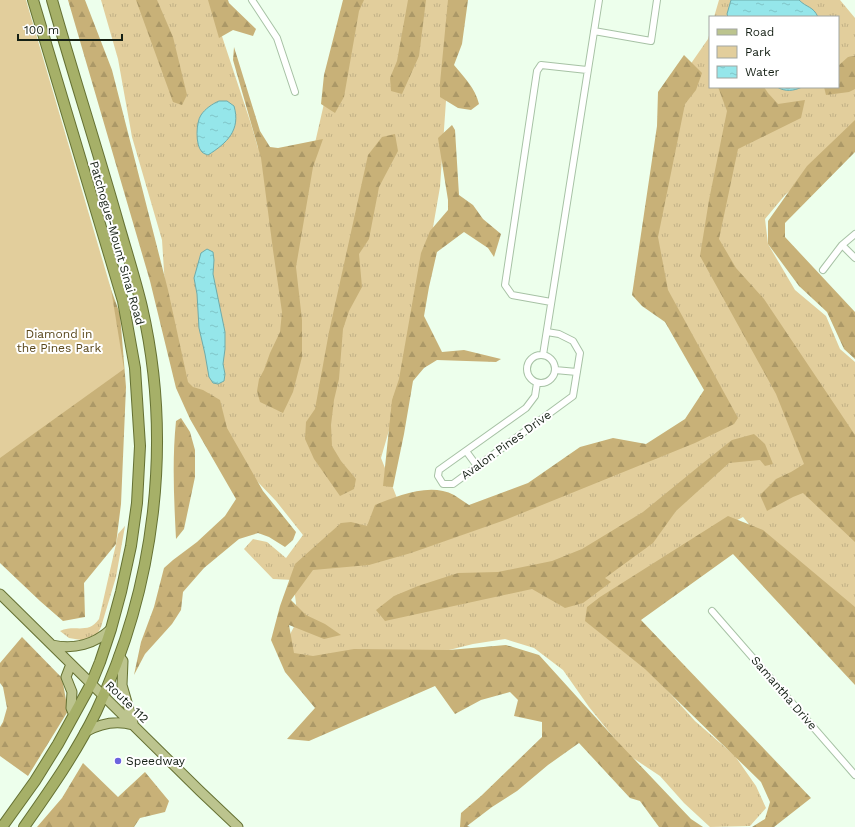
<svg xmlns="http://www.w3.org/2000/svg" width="855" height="827" font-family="'Work Sans',sans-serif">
<defs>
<pattern id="grass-tufts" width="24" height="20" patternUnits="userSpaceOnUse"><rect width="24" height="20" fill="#e2ce9c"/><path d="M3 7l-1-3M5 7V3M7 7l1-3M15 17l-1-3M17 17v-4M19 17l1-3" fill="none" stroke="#c1b186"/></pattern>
<pattern id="forest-firs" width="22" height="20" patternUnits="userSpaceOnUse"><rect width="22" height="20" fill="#c8b178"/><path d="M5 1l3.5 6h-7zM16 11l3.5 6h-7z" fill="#ab9867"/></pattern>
<pattern id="water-ripples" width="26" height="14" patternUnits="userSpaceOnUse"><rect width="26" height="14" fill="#95e6ea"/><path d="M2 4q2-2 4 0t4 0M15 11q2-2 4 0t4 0" fill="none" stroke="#80c5c8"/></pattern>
</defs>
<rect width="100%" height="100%" fill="#edffec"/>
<path fill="url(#grass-tufts)" d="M101,0h109l41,124 7,24 28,7 29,-12 31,-136 3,-7h104l-13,187 -29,167 -30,104 18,45 59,16 271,-106 -68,-114 -8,-62 23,-152 32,-46 2,-7v55h128v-70h-124l5,-17h121l15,18v116l-70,61 -20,24 3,25 27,46 31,26 14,33 15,13v251l-94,-74 -18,-22 -32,17 -94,62 39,82 39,43 40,35 21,30 10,22 -16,18 -40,1 -26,-24 -24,-27 -33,-22 -38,-47 -26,-37 -29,-22 -29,-9 -32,5 -36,9 -154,8 1,-15 14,-27 -5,-39 -20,-1 -29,-30 9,-10 14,3 19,16 17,-23 -27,-34 -22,-23 -65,-85 -23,-91 -4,-62 -30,-103 -14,-78z
M125,526l-9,51 -15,50 -4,8 -16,8v-3l-12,-2 -9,-7c15,-7 28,4 39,-12l17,-75 2,-10z"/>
<path fill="url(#forest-firs)" d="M0,0h5l115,314 6,73 -5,117 -5,40 -32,39 1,34 -22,4 -23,-20 -40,-38z
M68,0h17l27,70 56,220 20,92 5,5 10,3 17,10 7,28 36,63 33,41 -3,8 -8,7 -16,-10 -11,-4 -19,6 -35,29 -21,24 -2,18 -9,14 -27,30 -11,21 7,-33 13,-35 10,-39 9,-8 24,-18 28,-26 11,-17 -46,-80 -14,-31 -26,-107z
M136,0h21l16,37 14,58 -5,10 -9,-3z
M208,0h20l1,3 27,26 -3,7 -20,-6 -14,8z
M343,0h21l-5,11 -15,86 -9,16 -14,-9 3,-29z
M408,0h18l-7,56 -17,38 -11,-3 -1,-13 7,-17z
M448,0h20l-6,44 -8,21c10,12 21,23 25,39l-8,6 -13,-2 -18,-11v-14z
M234,47l26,84 10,16 8,1 45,-9 -10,28 -17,100 6,53v37l-9,35 -10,21 -23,-11 -3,-11 2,-12 5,-9 6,-17 10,-21 2,-20 -9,-62 -12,-92 -28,-98z
M684,55l18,18 -6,17 -11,14 -27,133 10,53 70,128 -4,6 -39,19 -190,77 -94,33 -42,12 -56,5 -22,30 15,15 19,9 16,11 -17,4 -35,-14 5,28 19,3 41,-7 95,1 57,-5 33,10 78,86 74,78 12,8h-44l-19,-26 -10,-3 -51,-55 -31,22 -31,26 -25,16 -25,19 3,1h-10l1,-14 20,-17 61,-59v-15l-28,-6 4,-16 -8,-8 -29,8 -26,14 -20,-28 -126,55 -22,-2 28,-31 -30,-36 -14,-32 9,-34 15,-42 46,-41 10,-1 16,4 8,-21c22,-9 55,-23 79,-10 5,3 10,7 15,10l59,-22 52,-36 33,-9 33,6 39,-25 19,-29 -39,-68 -23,-16 -10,-11 25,-169 1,-34z
M855,56v33l-6,3 -23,3 -2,-8h14v-21l10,-9z
M718,87h46l4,6 10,11 27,-4 -4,18 -63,31 -19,90 17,29 28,31 91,136v107l-52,-49 -10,4 -26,14 -7,-16 16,-16 15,-7 13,-8 -28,-70 -76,-138 9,-56 18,-89z
M855,120v32l-70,71v14l70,75v47l-11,-10 -17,-37 -28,-26 -31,-42v-23l39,-55z
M452,125l3,5 4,65 14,10 10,14 18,15 -7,23 -6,-9 -24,-16 -27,20 -8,35 -5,29 18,36 22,-2 37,9 -5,3 -59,-2 -13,8 -11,13 -9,53 -11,53 -10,-1 9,-86 7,-21 22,-126 9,-22 18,-21v-10l-10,-62z
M395,134l3,17 -19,36 -10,52 -10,15 3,33 -13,24 -6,18 -4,50 -5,21 -3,25 1,21 9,15 15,18 -2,10 -14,7 -26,-37 -9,-20 1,-17 9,-13 14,-77 39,-177 14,-18z
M181,418l9,14 5,18v27l-11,52 -8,10c-2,-39 -4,-79 0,-118z
M754,434l11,10 8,20 -8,2 -5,-6 -31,3 -53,48 -23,32 -48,35 6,4 -28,21 -18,5 -33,-19 -147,32 -9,-11 18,-14 24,-10 40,-13 40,-1 54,-11 30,-12 61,-37 60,-49 29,-23z
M728,516l35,14 92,77v78l-122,-131 -92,66 170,178 -37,29h-22l13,-8 5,-17 -9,-20 -116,-113 -60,-48 2,-14 13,-10z
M22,637l40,41 6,33 -40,65 -28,-20v-29l3,-5 4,-14 -4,-21 -3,-4v-20z
M83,763l35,34 27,-25 24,29 -4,11 -25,6 -6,9h-97l25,-29z"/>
<path fill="#e2ce9c" d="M0,0h26l85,289 13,80 -124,89z"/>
<path fill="url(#water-ripples)" stroke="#6fabaa" d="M731,0h68c8,8 14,6 19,17h-90l-1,-3z
M777,87h25c-8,4 -17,5 -25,0z
M219,101h8l7,5c7,24 -7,37 -26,49 -2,-1 -4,-1 -6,-3 -7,-7 -6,-30 -1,-37 4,-6 11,-11 18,-14z
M207,249l6,3 1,8 -1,14 12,58v17l-2,15 2,10 -1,7 -6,3 -5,-1 -4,-6 -4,-23 -6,-26 -2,-34 -3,-16 7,-25z"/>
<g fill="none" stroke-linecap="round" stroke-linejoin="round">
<defs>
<path id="minor" d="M252,0l25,38 18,54
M594,31l57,10 6,-41
M842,245l13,13
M823,270l19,-25 13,-11
M551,302l-39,-7 -7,-10 32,-214 4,-6 46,5
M543,355l56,-355
M527 369a14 14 0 1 1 28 0a14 14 0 1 1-28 0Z
M555,370l22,2
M537,383l-2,13 -9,12 -87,62 -1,6 5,8h10l120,-88 7,-43 -7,-12 -14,-7 -12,-2
M466,451l11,15
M712,611l143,164"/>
<path id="primary" d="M0,594l200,197 38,36
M52,645c22,5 43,-1 59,-16
M119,656l4,5 -1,24 11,38
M71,664l-5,13 6,15 -1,16 3,7
M85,732c16,-9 31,-12 48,-7"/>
<path id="trunk" d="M2,827l33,-46 23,-37 33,-60 9,-22 11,-33 10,-37 10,-46 6,-43 3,-57 -5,-78 -12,-67 -90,-301
M24,827c26,-37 52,-74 72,-115 59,-124 77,-270 46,-405 -7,-29 -16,-57 -24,-85 -21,-74 -45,-148 -66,-222"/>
</defs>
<use href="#minor" stroke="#a7c2a5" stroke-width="8"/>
<use href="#primary" stroke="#657133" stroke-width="11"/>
<use href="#trunk" stroke="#657133" stroke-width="12"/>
<use href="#minor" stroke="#fff" stroke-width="6"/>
<use href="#primary" stroke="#bcc48e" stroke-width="9"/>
<use href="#trunk" stroke="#a6b068" stroke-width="10"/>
</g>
<circle fill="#6c64de" stroke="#fff" stroke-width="1.5" cx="118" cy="761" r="4"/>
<g text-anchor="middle" stroke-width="4" stroke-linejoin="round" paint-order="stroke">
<g font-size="12" fill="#152015" stroke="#fff">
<text transform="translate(117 243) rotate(74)" y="4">Patchogue-Mount Sinai Road</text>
<text transform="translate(506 445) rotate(-36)" y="4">Avalon Pines Drive</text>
<text transform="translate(784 693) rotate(49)" y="4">Samantha Drive</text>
<text transform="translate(127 702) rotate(44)" y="4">Route 112</text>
</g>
<g font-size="12" fill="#5a481c" stroke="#fff">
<text x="59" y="338">Diamond in<tspan x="59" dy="14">the Pines Park</tspan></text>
</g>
<g font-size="12" fill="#152015" stroke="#fff" text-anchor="start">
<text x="126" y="765">Speedway</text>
</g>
</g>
<rect x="709" y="16" width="130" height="72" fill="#ffffff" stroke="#a1a6a1"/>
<rect x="717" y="29" width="20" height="6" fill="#bcc48e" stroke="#a1a6a1"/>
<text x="745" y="36" font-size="12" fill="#152015">Road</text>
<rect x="717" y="46" width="20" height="12" fill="#e2ce9c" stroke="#a1a6a1"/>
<text x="745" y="56" font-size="12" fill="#152015">Park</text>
<rect x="717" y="66" width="20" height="12" fill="url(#water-ripples)" stroke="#a1a6a1"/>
<text x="745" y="76" font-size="12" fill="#152015">Water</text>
<path d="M18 34v6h104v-6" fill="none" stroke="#152015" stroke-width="2"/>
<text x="24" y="34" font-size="12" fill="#152015" stroke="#ffffff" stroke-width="3" paint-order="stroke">100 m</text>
</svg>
